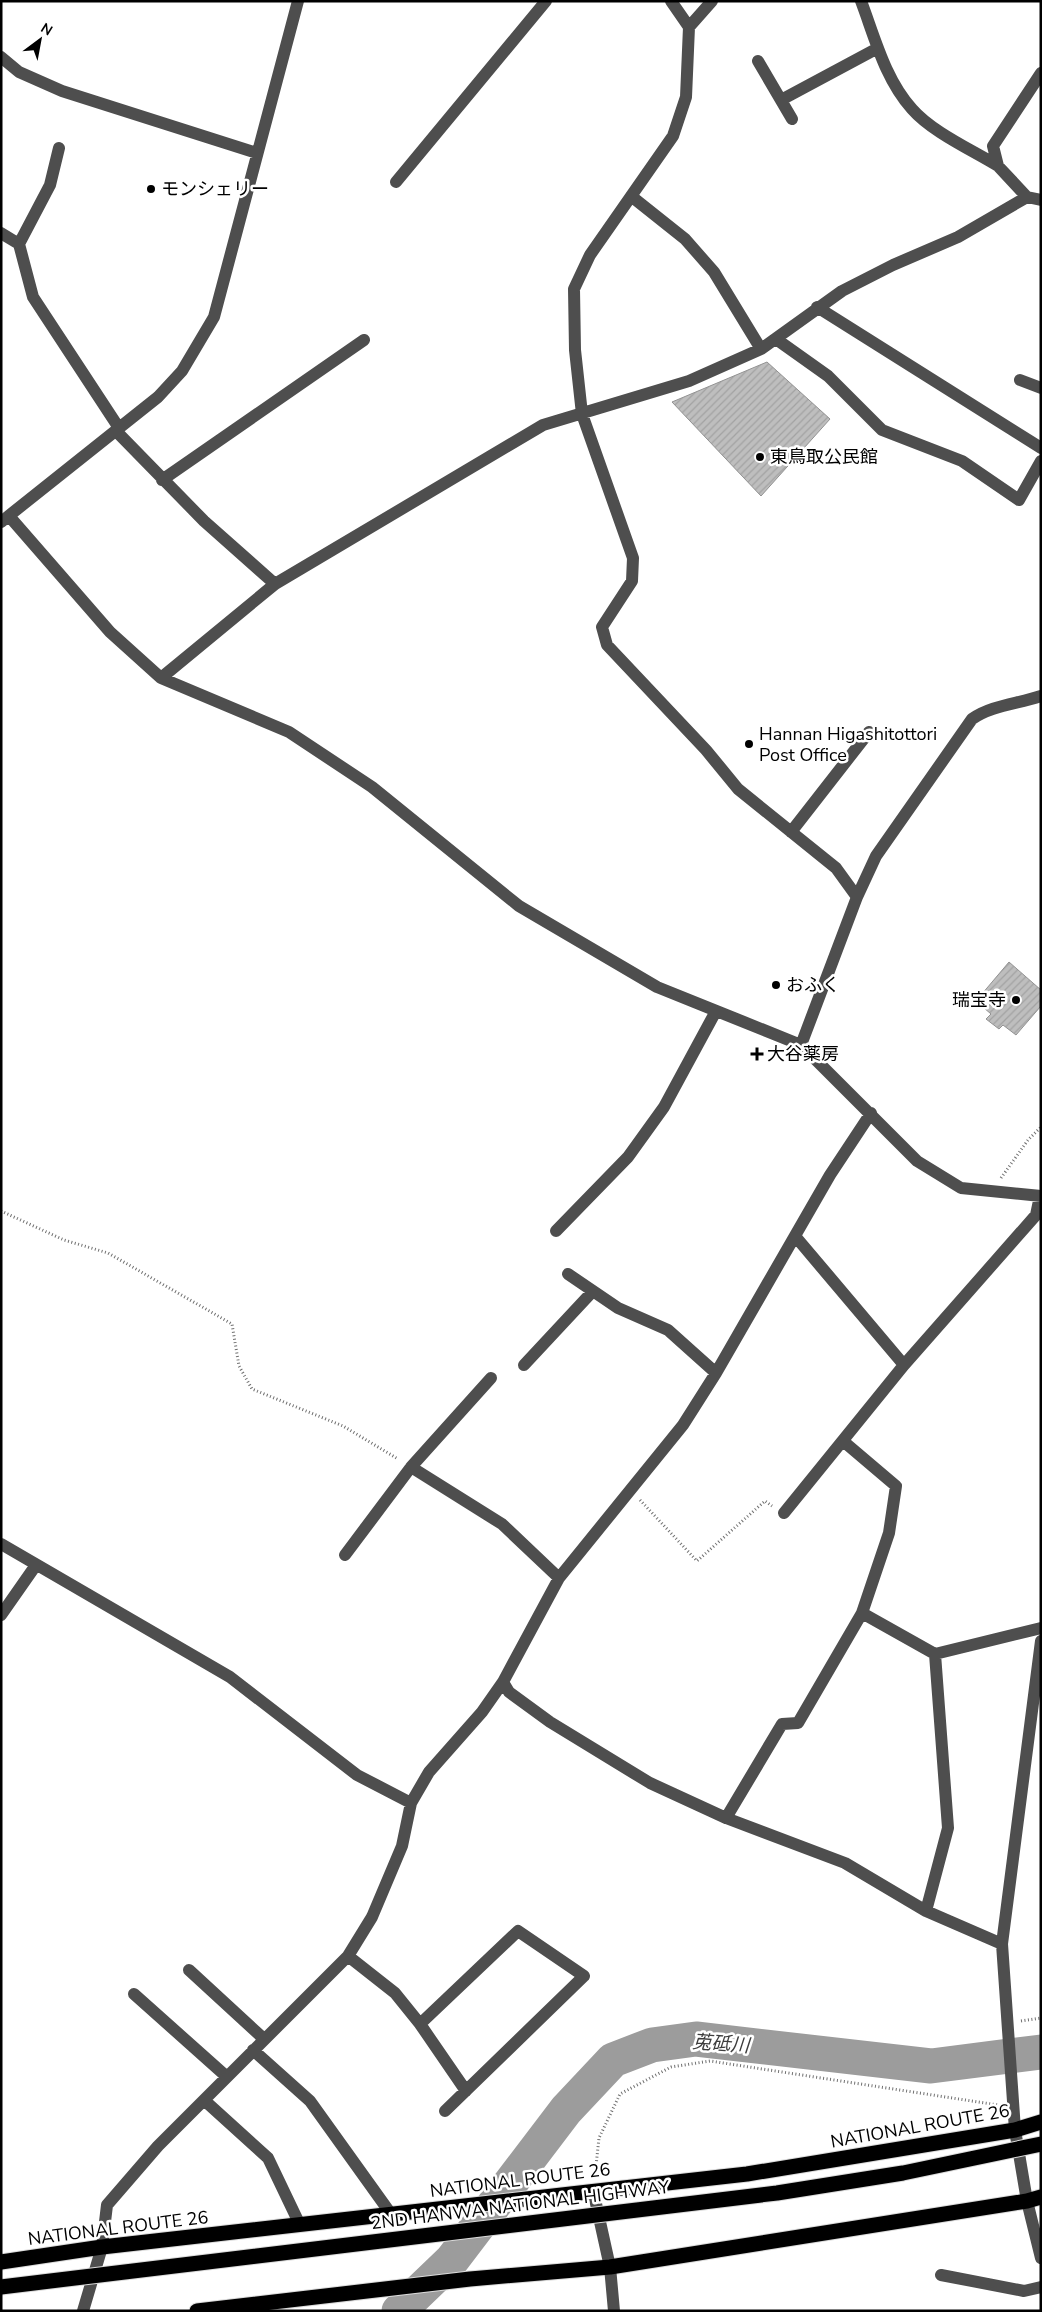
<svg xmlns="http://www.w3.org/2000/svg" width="1042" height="2312" font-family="'Nunito Sans','Noto Sans JP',sans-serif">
<defs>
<pattern id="building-hatch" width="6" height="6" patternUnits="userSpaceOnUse" patternTransform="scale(1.25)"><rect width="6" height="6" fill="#bebebe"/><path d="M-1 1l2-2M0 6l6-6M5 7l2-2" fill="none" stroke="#a2a2a2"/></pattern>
</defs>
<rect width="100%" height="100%" fill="#fff"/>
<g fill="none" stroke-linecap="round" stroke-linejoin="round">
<path stroke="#9c9c9c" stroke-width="35" d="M399,2311l53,-51 114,-150 47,-50 39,-15 44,-6 235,27 110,-14"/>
</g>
<path fill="url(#building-hatch)" stroke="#929292" d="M767,362l63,57 -69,77 -89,-94z
M1009,962l32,28v16l-25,29 -13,-10 -4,4 -13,-10 5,-5 -15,-13z"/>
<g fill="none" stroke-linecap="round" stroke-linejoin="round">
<defs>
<path id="highway" d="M1,2262l101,-15 645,-73 268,-44 26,-8
M197,2311l273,-32 140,-12 417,-66 14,-4"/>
</defs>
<use href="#highway" stroke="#dbdbdb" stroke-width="17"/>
<path stroke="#707070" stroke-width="3" stroke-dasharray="1 2.5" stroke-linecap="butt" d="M1001,1178l27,-38 13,-13
M1,1211l63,29 44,13 124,71 7,42 13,23 91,37 55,33
M640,1500l57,61 68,-60 7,5
M1021,2021l20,-3
M595,2175l4,-37 21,-44 51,-27 39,-6 288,44"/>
<path stroke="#4e4e4e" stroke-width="12" d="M671,1l18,26 -3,70 -13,39 -83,119 -16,34 1,61 7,64 51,144 -1,23 -30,46 5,18 99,105 32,39 98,79 21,29
M861,1c14,37 24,78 51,108 20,23 60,41 86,57
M689,27l23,-26
M1,57l18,15 43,19 195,62
M758,61l34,58
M781,100l97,-52
M396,182l150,-181
M631,196l54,43 29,33 47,77
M1027,197l-29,-31 -5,-20 48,-73
M1,233l18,11 14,53 86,131
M19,244l31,-59 9,-37
M817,307l224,141
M776,339l52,37 54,54 80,31 57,39 22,-39
M1020,380l21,8
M116,431l88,90 71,63
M162,480l202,-140
M9,516l101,116 51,46 128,54 83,55 147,119 138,81 144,58 116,116 44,27 80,8
M1,522l157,-125 24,-26 32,-54 84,-316
M161,678l114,-94 268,-159 146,-44 72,-32 81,-58 51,-26 65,-28 69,-40 14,3
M791,832l78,-100
M801,1045l56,-148 19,-41 96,-137c20,-14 46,-15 69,-23
M556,1231l72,-74 36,-50 52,-96
M795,1236l109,129
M568,1274l50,34 50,22 48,43
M524,1365l69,-74
M411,1467l91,57 57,54
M784,1513l120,-148 132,-150 4,-19
M1,1544l229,133 127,98 54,28
M345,1555l66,-88 80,-89
M862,1613l73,41 106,-26
M1,1615l35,-50
M1041,1641l-39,303 13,186 12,71 14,57
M503,1682l6,10 41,30 100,61 76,35 119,45 81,48 76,33
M726,1818l56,-94 16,-1 64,-110 27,-80 7,-47 -53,-45
M926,1911l22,-83 -13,-174
M348,1956l47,37 25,31 46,67
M189,1970l75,69
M134,1994l93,83
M420,2024l98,-93 66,45 -139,135
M253,2050l57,51 81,113
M204,2100l64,58 32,67
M593,2190l17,77 4,44
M941,2275l83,16 17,-4
M83,2311l19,-64 5,-42 51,-59 190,-190 24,-39 30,-71 9,-43 18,-31 53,-60 21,-30 56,-104 124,-153 33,-52 114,-198 41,-62"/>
<use href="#highway" stroke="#000" stroke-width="15"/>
<defs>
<path id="highway-bridge" d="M1,2287l776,-94 126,-20 138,-29"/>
</defs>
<use href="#highway-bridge" stroke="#dbdbdb" stroke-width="17" stroke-linecap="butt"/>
<use href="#highway-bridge" stroke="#000" stroke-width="15"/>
</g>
<g fill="#000" stroke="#fff" stroke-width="2">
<circle cx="151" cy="189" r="5"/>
<circle cx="760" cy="457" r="5"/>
<circle cx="749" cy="744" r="5"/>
<circle cx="776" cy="985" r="5"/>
<circle cx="1016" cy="1000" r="5"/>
<path d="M754.5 1046.5h5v5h5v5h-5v5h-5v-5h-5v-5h5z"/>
</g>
<g text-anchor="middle" stroke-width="5" stroke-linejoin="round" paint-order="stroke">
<g font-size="18" fill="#000" stroke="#fff" text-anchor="start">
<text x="161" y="195">モンシェリー</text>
<text x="770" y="463">東鳥取公民館</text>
<text x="759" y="740">Hannan Higashitottori<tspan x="759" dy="21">Post Office</tspan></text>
<text x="786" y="991">おふく</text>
<text x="1006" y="1006" text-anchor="end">瑞宝寺</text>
<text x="767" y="1060">大谷薬房</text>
</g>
<g font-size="18" fill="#000" stroke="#fff">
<text transform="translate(920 2126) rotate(-10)" y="6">NATIONAL ROUTE 26</text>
<text transform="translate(520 2180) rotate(-7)" y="6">NATIONAL ROUTE 26</text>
<text transform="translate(520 2205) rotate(-7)" y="6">2ND HANWA NATIONAL HIGHWAY</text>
<text transform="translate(118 2228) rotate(-7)" y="6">NATIONAL ROUTE 26</text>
</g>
<g font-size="19" font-style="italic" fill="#3d3d3d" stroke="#fff">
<text transform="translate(721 2043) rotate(4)" y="7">莵砥川</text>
</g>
</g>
<rect width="1042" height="2312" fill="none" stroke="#000000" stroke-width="5"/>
<g transform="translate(40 40) rotate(32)" stroke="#ffffff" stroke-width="4" paint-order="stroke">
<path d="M0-4L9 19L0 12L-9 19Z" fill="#000000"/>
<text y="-8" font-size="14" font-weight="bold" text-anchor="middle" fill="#000000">N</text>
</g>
</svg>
